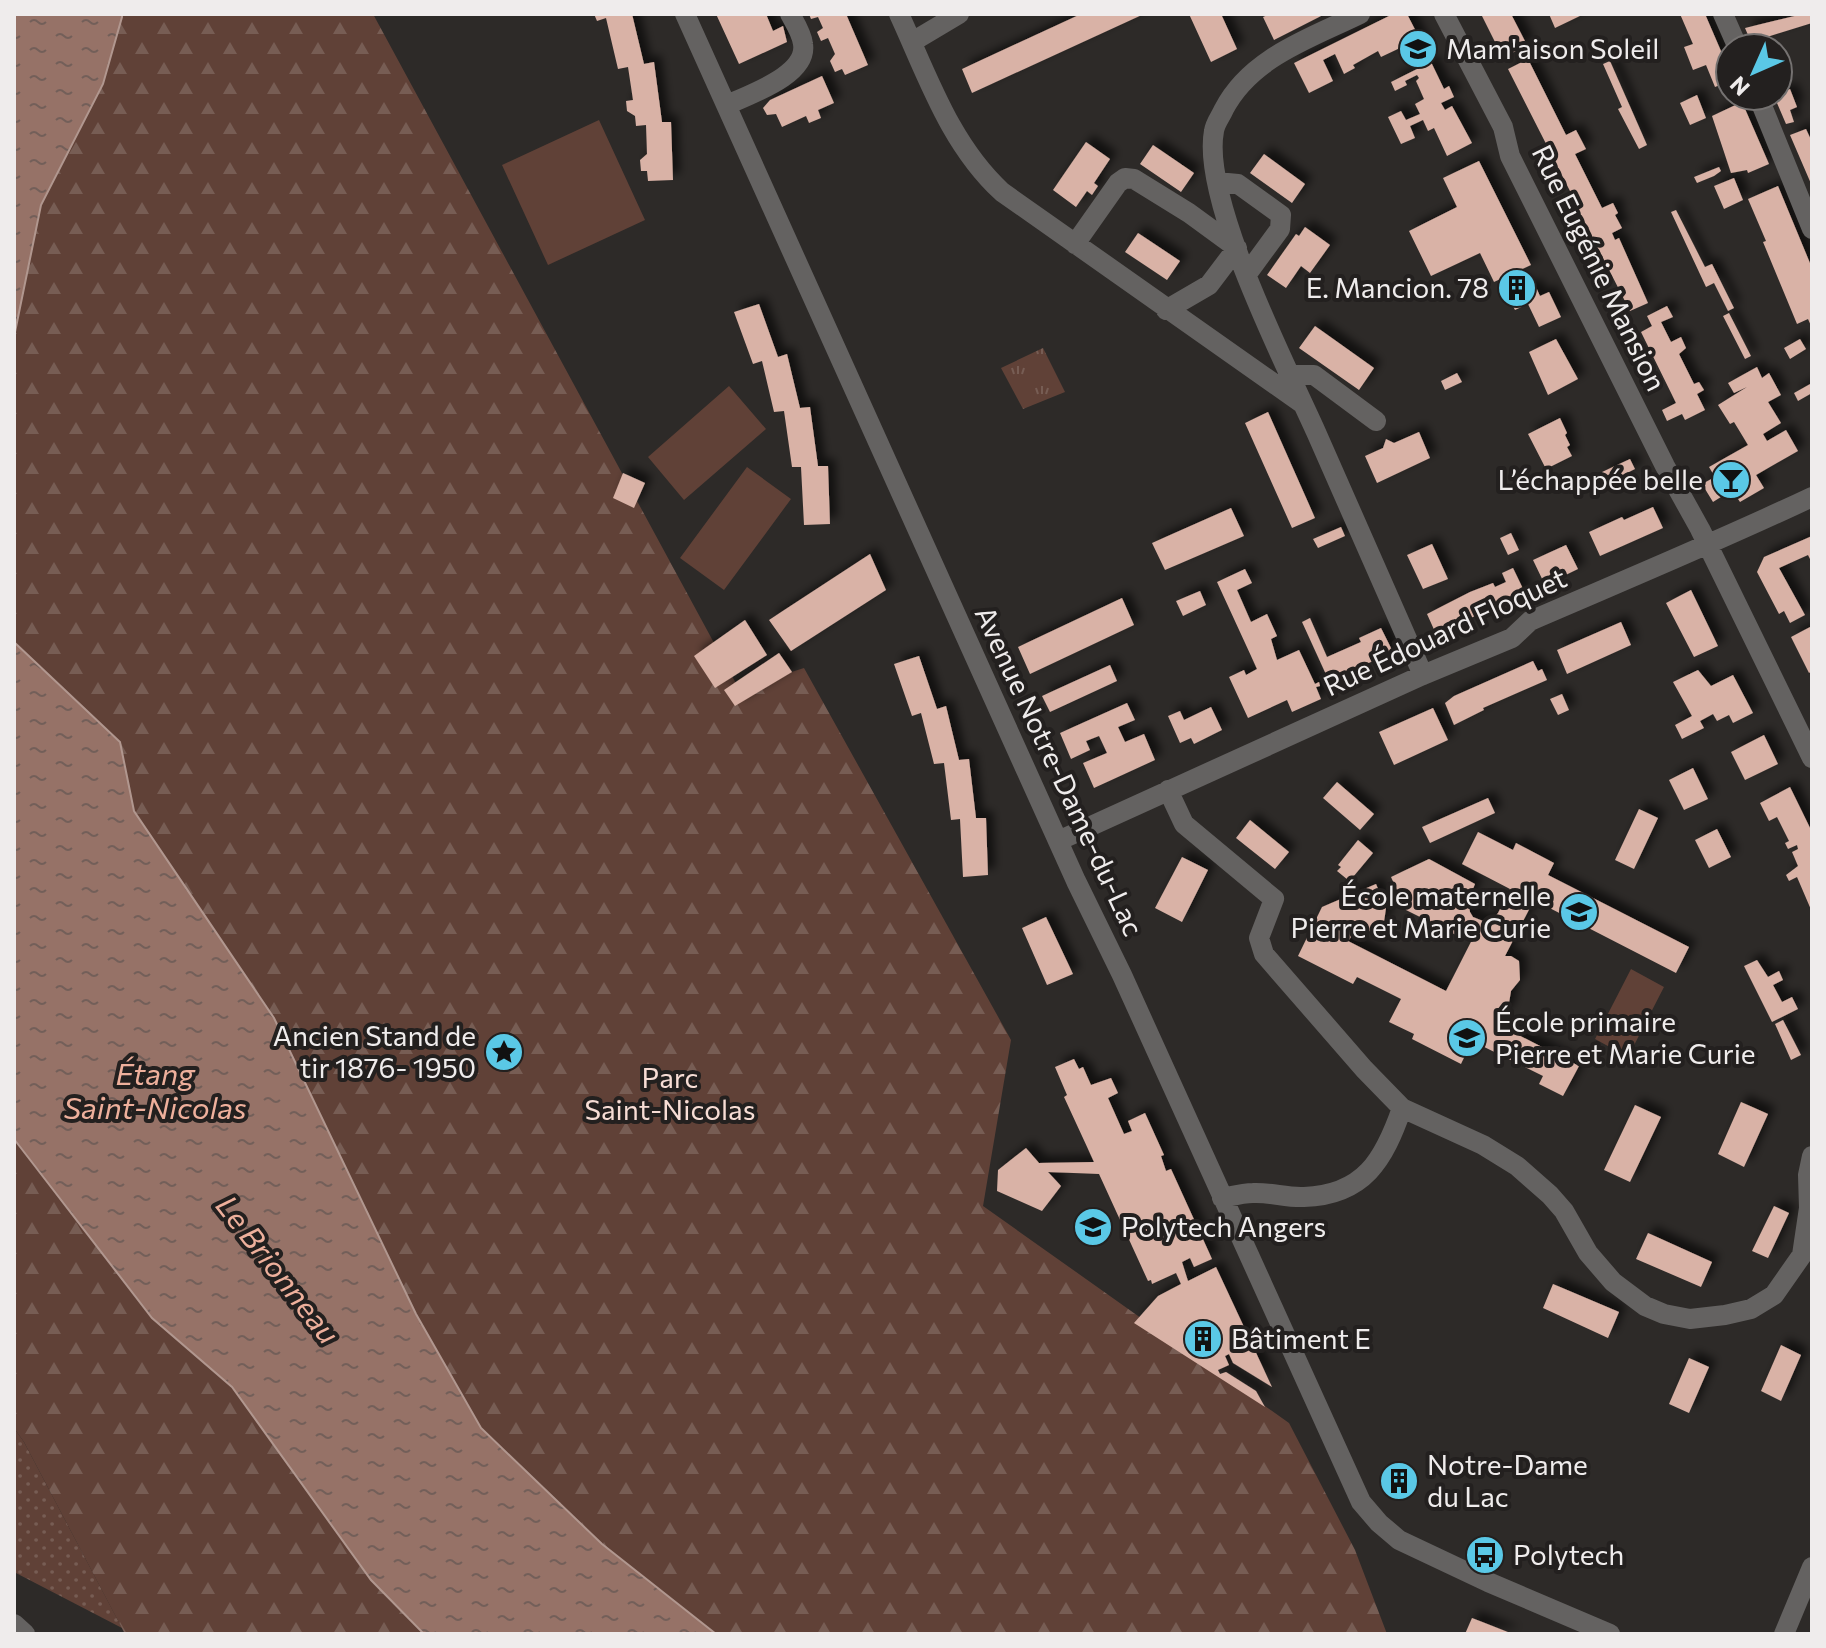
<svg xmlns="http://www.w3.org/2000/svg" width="1826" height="1648" font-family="Commissioner,sans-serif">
<defs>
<pattern id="grass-dots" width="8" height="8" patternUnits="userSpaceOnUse" patternTransform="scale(2)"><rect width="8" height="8" fill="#604137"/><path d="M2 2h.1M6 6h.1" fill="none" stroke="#775d54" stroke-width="1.8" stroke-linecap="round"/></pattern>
<pattern id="forest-firs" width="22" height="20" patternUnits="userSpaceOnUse" patternTransform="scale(2)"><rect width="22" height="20" fill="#604137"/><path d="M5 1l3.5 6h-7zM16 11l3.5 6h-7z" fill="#775d54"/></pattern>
<pattern id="park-tufts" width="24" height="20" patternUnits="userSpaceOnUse" patternTransform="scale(2)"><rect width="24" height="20" fill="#604137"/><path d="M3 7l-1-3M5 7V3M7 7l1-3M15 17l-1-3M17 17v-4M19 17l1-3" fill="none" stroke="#775d54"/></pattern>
<pattern id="water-ripples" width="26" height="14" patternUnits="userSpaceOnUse" patternTransform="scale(2)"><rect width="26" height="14" fill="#967267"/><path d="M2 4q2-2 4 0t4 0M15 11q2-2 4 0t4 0" fill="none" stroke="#735f59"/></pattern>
<filter id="shadow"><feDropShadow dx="7" dy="-7" stdDeviation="4" flood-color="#0009"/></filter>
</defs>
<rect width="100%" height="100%" fill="#2d2a28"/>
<path fill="url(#grass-dots)" d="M14,1428l10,14 98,186 -108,-56z"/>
<path fill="url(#forest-firs)" d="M122,14h251l366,675 65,-21 207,372 -28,166 306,217 66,127 32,84h-671l-114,-90 -121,-116 -65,-114 -142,-296 -140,-207 -14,-69 -106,-100v-305l27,-132 62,-121z
M14,1139l138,179 80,69 139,193 53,54h-299l-101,-192 -10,-14z"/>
<path fill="url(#park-tufts)" d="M1043,348l22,44 -42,17 -22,-41z"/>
<path fill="#604137" d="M599,120l46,100 -97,45 -46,-100z
M729,386l37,43 -82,71 -36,-43z
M747,467l44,32 -67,91 -44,-32z
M1631,969l33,18 -36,70 -33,-18z"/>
<path fill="url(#water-ripples)" stroke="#b1978f" stroke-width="2" d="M14,14h108v3l-19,67 -62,121 -27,132z
M14,642l106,100 14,69 140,207 142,296 65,114 121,116 114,90h-292l-53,-54 -139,-193 -80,-69 -138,-179z"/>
<path fill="#d9b2a6" filter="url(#shadow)" d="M594,14h38l12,50 10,-2 8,60h9l2,58 -25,1 -1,-10h-6l-1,-11 7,-6 -1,-29 -10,1 -1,-10 -8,-5 -1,-10 7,-1 -5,-33 -10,2 -12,-51 -9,3z
M716,14h50l7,17 10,-5 4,16 -48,22z
M809,14h37l22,51 -23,10 -3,-6 -7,3 -5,-11 5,-7 -7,-16 -7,3 -4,-9 6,-4 -5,-11 -7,2z
M1081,14h63l-172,79 -10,-24z
M1189,14h32l16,35 -26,13z
M1270,14h55l-51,26 -11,-23z
M1393,14h14l18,35 -17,8 -6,-10 -21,10 -3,-6 -25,14 2,3 -11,6 -9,-20 -12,6 10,21 -24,12 -15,-30z
M1481,14h30l16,31 -24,13z
M1549,14h35l-29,14z
M1680,14h25l25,58v9l-15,6 -9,-22 -13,5 -9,-23 9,-3z
M1803,14h9v9l-61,19 -6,-14z
M1528,59l38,76 10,-5 10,19 -11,5 27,54 11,-5 5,10 -3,2 7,13 -10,5 3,7 4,-2 29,65 -18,8 -56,-110 -4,2 -4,-8 5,-2 -63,-124z
M1610,61l37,84 -8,4 -21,-40 4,-2 -19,-43z
M1431,62l13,27 5,-3 5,11 -13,6 4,7 7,-4 20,37 -25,13 -13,-28 -6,3 -5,-11 -13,6 5,12 -14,6 -13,-27 13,-6 5,9 14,-6 -5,-10 9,-5 -8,-18 3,-3 -2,-3 -12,6 2,4 -12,6 -4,-9z
M822,76l12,27 -16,7 3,8 -12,5 -3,-7 -24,11 -6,-13 -9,1 -4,-7 7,-8z
M1790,89l7,18 -7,3 4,12 -8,2 -12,-28z
M1697,95l9,23 -16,7 -10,-22z
M1742,102l27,62 -21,9 -1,-3 -16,3 -19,-57z
M1806,129l6,13v44l-22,-51z
M1086,142l24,17 -16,24 4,3 -6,9 -5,-4 -11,16 -23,-17z
M1153,145l41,28 -13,19 -41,-28z
M1264,154l41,30 -13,19 -42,-30z
M1479,161l52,104 -37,17 -14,-29 -49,23 -22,-45 48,-24 -14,-29z
M1719,167l2,4 -7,5 -17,7 -3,-6z
M1734,178l9,22 -19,9 -10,-23z
M1778,186l34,82v60l-4,-9 -11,5 -34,-82 3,-1 -18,-42z
M1676,210l29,57 7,-3 22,44 -6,3 -14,-28 -8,4 -35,-75z
M1305,227l25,18 -20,28 -9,-7 -15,22 -19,-13 29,-41 3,2z
M1138,233l42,28 -13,19 -42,-28z
M1522,280l5,9 8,-4 5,11 9,-4 12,25 -22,10 -11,-23 -13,6 -6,-11 11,-6 -9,3 -5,-8z
M759,304l19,53 9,-3 13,54 10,-1 8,59h10l2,58 -26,1 -3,-58h-9l-8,-56 -10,1 -12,-51 -9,3 -19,-52z
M1667,306l6,11 -12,5 10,20 10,-5 5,11 -7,6 15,30 5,-2 5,8 -7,4 8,16 -20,10 -3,-6 -15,7 -5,-11 14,-7 -35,-71 11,-6 -5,-10z
M1729,313l22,43 -6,3 -22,-43z
M1315,326l59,42 -15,22 -60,-42z
M1556,339l22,40 -30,16 -19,-43z
M1800,339l6,10 -16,10 -6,-11z
M1757,367l5,11 7,-5 12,22 -13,7 13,21 -18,11 4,7 19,-11 12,21 -42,24 8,13 -24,14 -8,-12 -19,12 -11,-18 13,-7 -6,-10 39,-22 -14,-23 -4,2 -12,-19 29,-18 -13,6 -6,-10z
M1457,373l5,9 -17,8 -4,-9z
M1812,383v10l-14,8 -4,-8z
M1268,412l47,106 -23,10 -47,-105z
M1560,418l7,15 -2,2 5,10 -3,2 5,9 -26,13 -18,-35z
M1419,432l11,26 -53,25 -12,-27 18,-8 3,-9 8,4z
M1630,459l5,10 -28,14 -5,-11z
M623,473l22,10 -11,25 -21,-10z
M1653,507l10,21 -63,28 -11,-24 33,-15 2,3z
M1231,508l13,28 -79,34 -13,-27z
M1341,527l4,9 -27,12 -5,-9z
M1511,533l8,17 -11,5 -8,-17z
M1812,536v27l-4,-8 -29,13 26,47 -15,8 -6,-12 -5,3 -22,-42 7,-15z
M1432,544l16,35 -25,10 -16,-34z
M1566,545l12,24 -33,16 -12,-25z
M870,554l16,36 -95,61 -22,-31z
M1513,568l12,25 -89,41 -9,-20 43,-22 23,-9 2,4 11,-5 -4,-9z
M1245,569l7,14 -15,7 14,32 16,-8 10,22 -6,3 6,21 22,-10 16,34 4,-2 1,4 -4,1 5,12 -29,13 -5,-12 -39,18 -19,-41 15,-7 2,5 11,-6 -40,-87z
M1691,590l27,56 -24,11 -28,-54z
M1200,591l6,14 -23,11 -7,-15z
M1122,598l12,27 -104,49 -12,-27z
M1310,618l17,39 34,-15 -2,-4 22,-10 12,24 -64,29 -27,-59z
M745,620l22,35 -52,33 -21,-32z
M1621,622l10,23 -64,29 -10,-24z
M1812,626v45l-3,2 -18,-36z
M779,653l13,19 -57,34 -11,-16z
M919,656l18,53 9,-3 13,54 10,-1 7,59h10l2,57 -25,2 -3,-58 -9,1 -7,-57 -10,1 -13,-51 -9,3 -18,-52z
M1533,661l5,10 4,-2 5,11 -64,28 1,2 -30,15 -9,-22 9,-7z
M1110,665l7,16 -67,31 -8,-16z
M1698,670l13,16 22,-11 20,38 -20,10 -4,-8 -12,6 -4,-7 -13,7 4,7 -22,11 -7,-14 17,-9 -19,-34z
M1562,694l7,16 -11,5 -8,-16z
M1127,703l8,17 -17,7 7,15 19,-8 11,26 -61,28 -11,-25 24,-10 -8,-17 -13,5 4,9 -19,9 -11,-26z
M1211,707l11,23 -28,14 -3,-6 -11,5 -12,-27 12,-5 4,9z
M1433,708l15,32 -54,25 -15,-33z
M1764,735l14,29 -33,16 -14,-28z
M1693,768l15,31 -24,11 -15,-30z
M1337,782l37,32 -14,16 -37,-32z
M1790,787l22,45v80l-15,-35 -8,4 -3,-6 12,-9 -6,-14 6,-3 -1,-4 -9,4 -3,-6 4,-2 -12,-24 -8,4 -9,-18z
M1488,798l7,15 -65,30 -8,-16z
M1639,809l19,9 -24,51 -19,-9z
M1250,820l39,32 -14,17 -39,-31z
M1717,829l14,28 -22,11 -14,-28z
M1478,832l35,18 3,-7 38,20 -6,12 141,72 -13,26 -142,-73 -29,56h6l8,5 1,19 -9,11 -3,18 -13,14 84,43 -16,30 -24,-12 4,-8 -71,-35 -11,23 -49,-25 2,-5 -25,-12 12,-23 -44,-22 -4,7 -55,-28 24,-49 54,-23 10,24 -2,14 -8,7 -25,8 -3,4 98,50 30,-59 -9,-5 -5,11 -56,-28 -15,-33 38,-18 46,25 -7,17 2,11 3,5 10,4 9,-2 6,-6 12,-24 -48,-25z
M1358,840l15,13 -20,24 -2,-1 -3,4 -11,-9 4,-4 -3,-2z
M1182,857l26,13 -26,52 -27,-14z
M1046,917l27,57 -26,11 -25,-57z
M1757,960l11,17 11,-6 4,9 -10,5 9,17 10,-5 6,12 -26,13 -28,-56z
M1783,1020l18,35 -10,5 -16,-36z
M1074,1059l5,10 4,-2 8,18 20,-7 7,15 -10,5 16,36 8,-3 -4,-10 17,-8 19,42 -3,1 5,15 5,-2 41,90 -18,8 -4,-9 -8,4 6,19 28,-14 56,120 -39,-24 -4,-9 -4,2 4,9 -11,5 2,4 6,-2 30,19 9,16 -131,-84 24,-27 23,-12 -5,-11 -24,11 -1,-4 -3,1 -49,-107 -51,-2 13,14 -19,25 -45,-20 1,-21 28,-22 13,15 55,-1 -30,-65 3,-2 -12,-28z
M1741,1102l27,12 -24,53 -26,-13z
M1635,1105l26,12 -31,65 -26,-12z
M1774,1206l15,7 -21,45 -16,-7z
M1648,1233l64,29 -11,25 -65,-28z
M1553,1284l66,28 -11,26 -65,-30z
M1781,1345l20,10 -20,46 -20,-10z
M1689,1358l20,9 -20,46 -20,-9z
M1472,1618l41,16h-48z"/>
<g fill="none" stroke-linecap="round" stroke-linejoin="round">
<path stroke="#646261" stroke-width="20" d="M685,14l391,867 46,94 239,527 18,21 20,17 89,42 122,52
M899,14c29,63 51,130 103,178l301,212
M1360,14c-49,24 -109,43 -136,95 -3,7 -9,14 -10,22 -13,68 72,234 102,301 35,81 71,162 107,243
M1444,14l59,113 7,29 155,310 35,63 112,229
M1723,14l15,34
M912,42l47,-28
M1758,96l54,133
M727,105c23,-11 81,-30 76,-61 -1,-10 -8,-21 -13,-30
M1217,182l21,2 43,31 -1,14 -33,45
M1075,244l43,-61 7,-5 9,1 55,34 48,35 -28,37 -43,25
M1290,375h24l62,46
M1168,790l16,34 90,75 -15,39 5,16 100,115 38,39 81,37 34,21 33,29 14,16 24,42 25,29 32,24 19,8 26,5 35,-4 26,-6 23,-14 28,-40 7,-47 -1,-33 4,-19
M1058,841l365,-166 89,-37 18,-17c95,-41 189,-80 282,-124
M1222,1198c10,-2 21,-5 31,-5 17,-1 34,5 51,4 60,-2 80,-37 98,-89
M14,1624l11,10
M1784,1634l28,-67"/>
</g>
<defs>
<symbol id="school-disc" viewBox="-11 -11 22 22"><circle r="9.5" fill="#5ac8e6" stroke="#23201f"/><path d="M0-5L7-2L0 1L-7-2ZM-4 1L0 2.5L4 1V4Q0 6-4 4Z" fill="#111"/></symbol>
<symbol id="building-disc" viewBox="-11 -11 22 22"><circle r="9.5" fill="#5ac8e6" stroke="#23201f"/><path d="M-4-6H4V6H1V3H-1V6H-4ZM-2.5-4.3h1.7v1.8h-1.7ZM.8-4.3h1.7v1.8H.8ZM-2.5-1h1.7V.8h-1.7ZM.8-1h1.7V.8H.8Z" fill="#111"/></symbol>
<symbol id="bar-disc" viewBox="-11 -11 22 22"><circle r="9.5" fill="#5ac8e6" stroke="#23201f"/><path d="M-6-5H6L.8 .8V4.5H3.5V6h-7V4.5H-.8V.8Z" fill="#111"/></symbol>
<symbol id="sight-disc" viewBox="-11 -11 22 22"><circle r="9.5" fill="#5ac8e6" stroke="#23201f"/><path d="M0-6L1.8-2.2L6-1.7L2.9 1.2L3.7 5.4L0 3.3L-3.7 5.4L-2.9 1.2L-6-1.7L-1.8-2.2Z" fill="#111"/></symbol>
<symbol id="university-disc" viewBox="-11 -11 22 22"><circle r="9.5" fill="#5ac8e6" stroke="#23201f"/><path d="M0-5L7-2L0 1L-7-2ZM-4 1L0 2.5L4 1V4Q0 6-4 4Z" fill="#111"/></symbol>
<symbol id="bus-disc" viewBox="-11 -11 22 22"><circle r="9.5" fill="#5ac8e6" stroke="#23201f"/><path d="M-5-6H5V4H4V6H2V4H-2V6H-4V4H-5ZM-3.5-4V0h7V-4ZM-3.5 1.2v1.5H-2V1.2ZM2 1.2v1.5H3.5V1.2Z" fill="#111"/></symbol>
</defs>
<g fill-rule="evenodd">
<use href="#school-disc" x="1396" y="27" width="44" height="44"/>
<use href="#building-disc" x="1495" y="266" width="44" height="44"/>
<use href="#bar-disc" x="1709" y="458" width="44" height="44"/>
<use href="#school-disc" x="1557" y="890" width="44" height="44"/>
<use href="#school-disc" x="1445" y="1016" width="44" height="44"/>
<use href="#sight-disc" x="482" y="1030" width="44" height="44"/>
<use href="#university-disc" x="1071" y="1205" width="44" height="44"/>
<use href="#building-disc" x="1181" y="1317" width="44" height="44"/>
<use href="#building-disc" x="1377" y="1459" width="44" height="44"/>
<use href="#bus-disc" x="1463" y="1533" width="44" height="44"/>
</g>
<g text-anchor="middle" stroke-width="8" stroke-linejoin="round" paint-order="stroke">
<g font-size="28" fill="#efecec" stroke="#23201f" text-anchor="start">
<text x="1446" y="59">Mam'aison Soleil</text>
<text x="1489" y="298" text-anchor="end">E. Mancion. 78</text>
<text x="1703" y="490" text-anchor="end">L’échappée belle</text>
<text x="1551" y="906" text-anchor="end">École maternelle<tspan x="1551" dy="32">Pierre et Marie Curie</tspan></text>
<text x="1495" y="1032">École primaire<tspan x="1495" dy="32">Pierre et Marie Curie</tspan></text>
<text x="476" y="1046" text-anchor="end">Ancien Stand de<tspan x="476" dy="32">tir 1876- 1950</tspan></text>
<text x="1121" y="1237">Polytech Angers</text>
<text x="1231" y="1349">Bâtiment E</text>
<text x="1427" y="1475">Notre-Dame<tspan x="1427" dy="32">du Lac</tspan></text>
<text x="1513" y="1565">Polytech</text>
</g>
<g font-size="28" fill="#efecec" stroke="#23201f">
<text transform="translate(1599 268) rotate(64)" y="10">Rue Eugénie Mansion</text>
<text transform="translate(1445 632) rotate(-25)" y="10">Rue Édouard Floquet</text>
<text transform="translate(1059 771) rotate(65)" y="10">Avenue Notre-Dame-du-Lac</text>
</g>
<g font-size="28" fill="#f7ddd5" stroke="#23201f">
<text x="670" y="1088">Parc<tspan x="670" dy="32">Saint-Nicolas</tspan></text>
</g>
<g font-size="30" font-style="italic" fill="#eeb09c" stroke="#23201f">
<text x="155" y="1085">Étang<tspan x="155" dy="34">Saint-Nicolas</tspan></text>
<text transform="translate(277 1270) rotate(52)" y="10">Le Brionneau</text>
</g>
</g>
<rect width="1826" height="1648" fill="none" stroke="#efecec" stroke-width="32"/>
<g transform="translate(1754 72) rotate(225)"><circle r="38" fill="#23201f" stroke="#757271" stroke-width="2"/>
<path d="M0-6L14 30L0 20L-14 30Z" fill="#5ac8e6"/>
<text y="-12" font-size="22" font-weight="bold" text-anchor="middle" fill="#efecec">N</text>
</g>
</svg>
